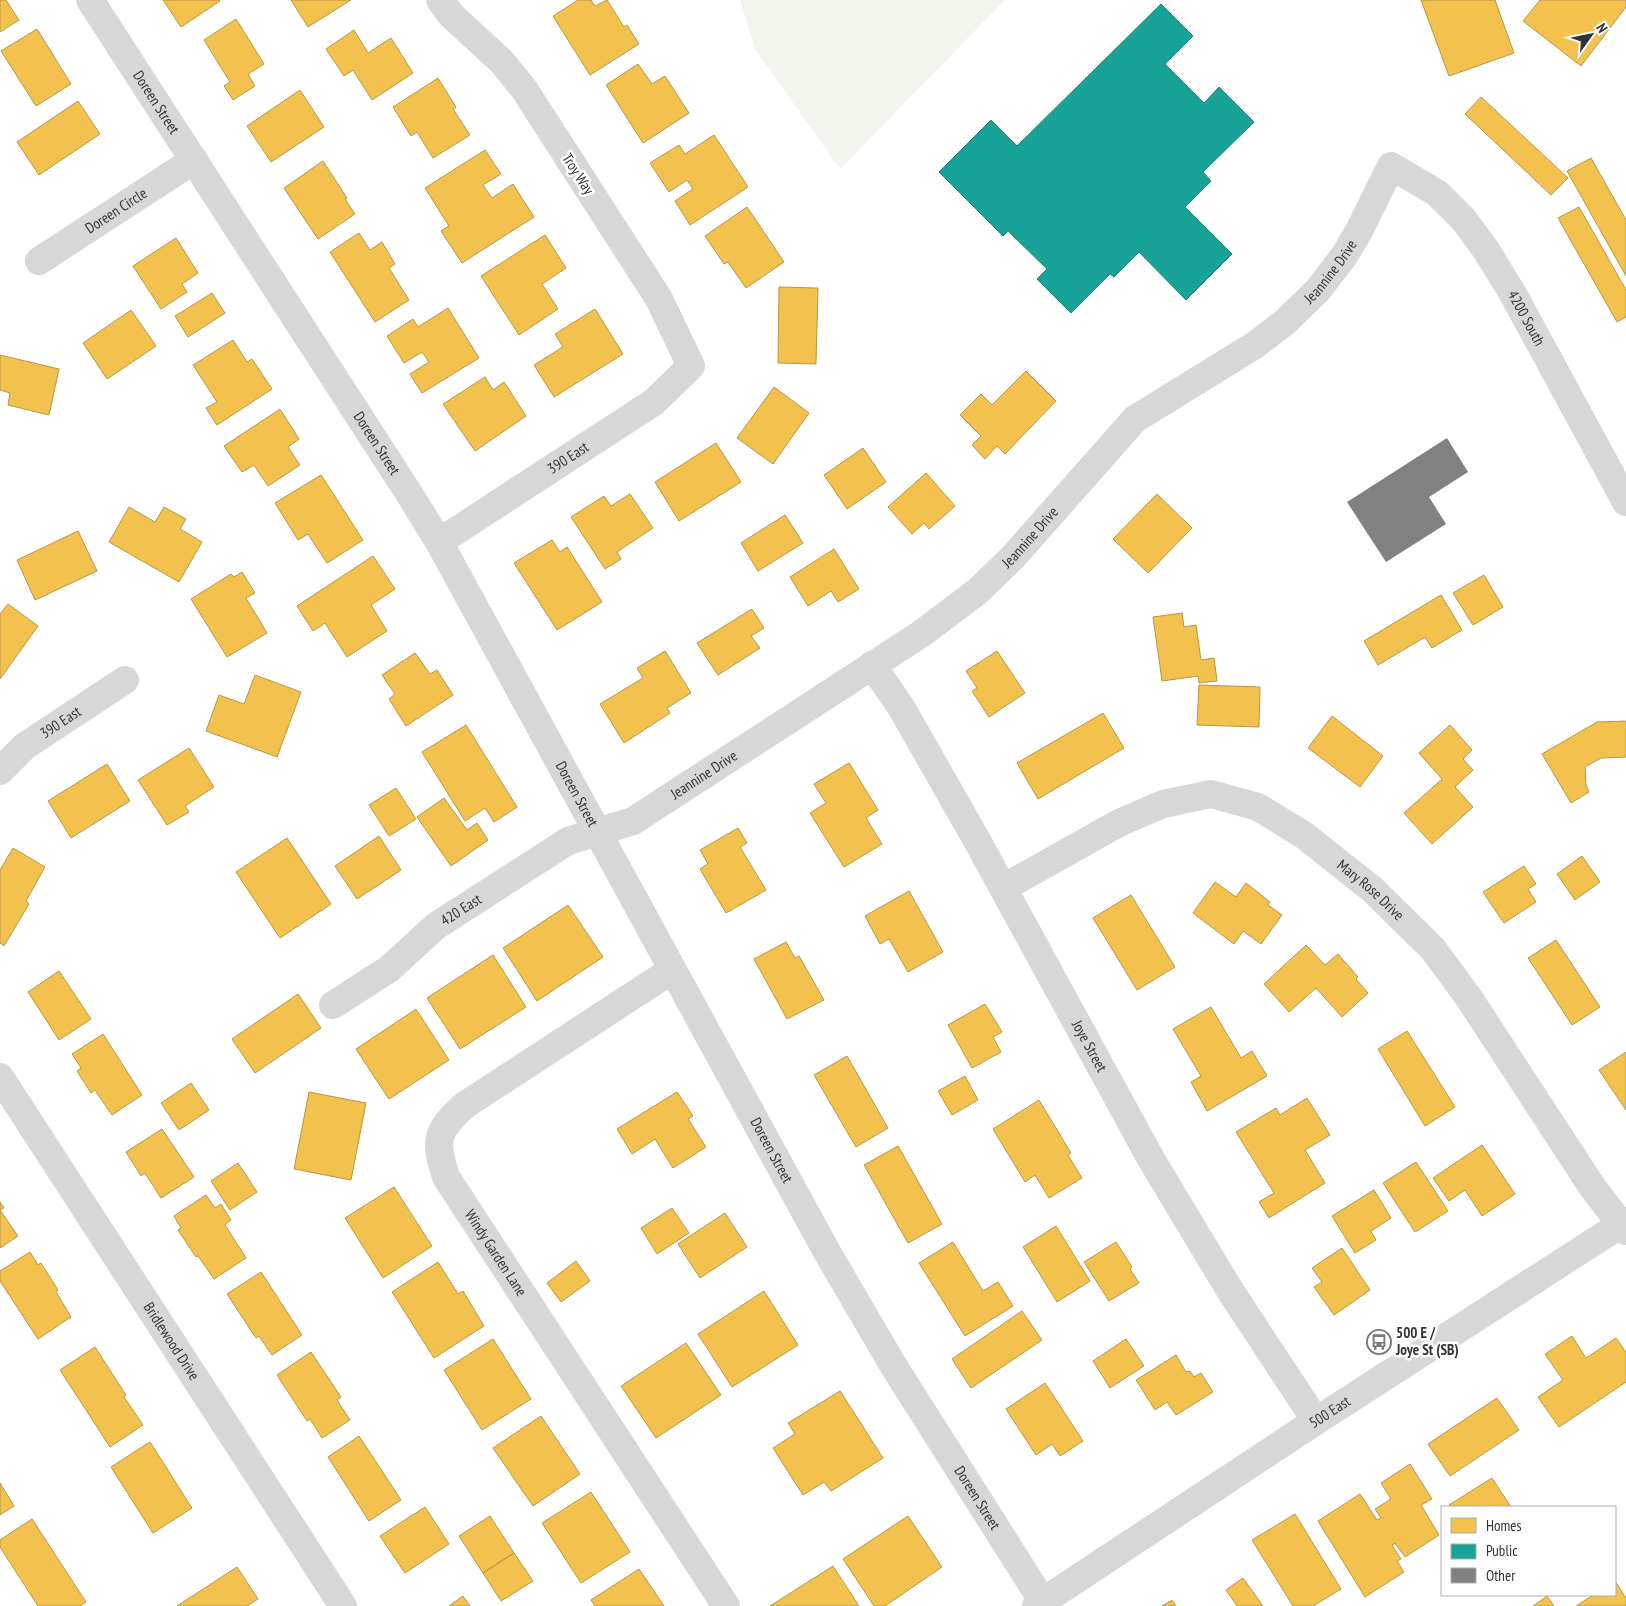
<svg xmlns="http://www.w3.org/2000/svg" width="1626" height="1606" font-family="'PT Sans Narrow',sans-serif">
<rect width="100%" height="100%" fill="#fff"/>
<path fill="#f1f5ed" d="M740,0h265l-165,169 -85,-120z"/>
<path fill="#f2c14e" stroke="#b99646" d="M0,0h6l13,20 -19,12z
M163,0h56l1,1 -39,26z
M291,0h60l-43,27z
M578,0h13l4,6 12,-6 17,27 3,-2 12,19 -49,31 -37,-59z
M1421,0h74l19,53 -65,23z
M1540,0h86v7l-45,59 -58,-45z
M236,19l28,45 -16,10 7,12 -22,14 -9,-14 6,-4 -26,-42z
M37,29l34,55 -35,22 -35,-55z
M354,30l14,23 23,-15 22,35 -41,27 -19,-30 -9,6 -18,-27z
M638,64l14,20 13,-8 24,37 -46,30 -37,-58z
M438,78l18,29 -3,2 17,26 -37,23 -16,-26 -6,4 -18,-29z
M300,90l24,37 -53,35 -24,-36z
M1481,97l87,81 -17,17 -86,-81z
M78,101l22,33 -61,41 -22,-33z
M714,135l34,52 -58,38 -15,-24 18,-12 -6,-9 -18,12 -19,-29 29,-18 6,9z
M485,150l16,24 -18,11 9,13 21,-14 21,33 -72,46 -21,-32 8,-5 -24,-38z
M1591,158l35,62v56l-59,-105z
M323,161l24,37 -2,1 10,15 -37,25 -34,-51z
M747,207l37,55 -38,26 -18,-26 -4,2 -19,-28z
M1579,207l47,83v27l-9,5 -59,-104z
M359,233l11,17 12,-8 13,22 -6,4 20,32 -34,22 -45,-70z
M545,235l21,33 -24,16 16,25 -39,26 -38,-59z
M176,238l22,35 -16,11 5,8 -26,17 -28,-43z
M779,287l39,1 -2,76 -38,-1z
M212,293l13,20 -37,24 -13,-21z
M448,308l31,50 -57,35 -12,-19 19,-12 -7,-10 -18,11 -17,-27 26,-17 5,8z
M595,309l28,45 -69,43 -20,-32 29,-18 -8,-13z
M131,310l25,36 -49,33 -24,-36z
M233,340l14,22 5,-3 20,30 -55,36 -11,-17 11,-6 -24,-37z
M0,355l59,14 -10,46 -41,-10 2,-12 -10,-3z
M1026,371l30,30 -51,53 -8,-8 -12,13 -13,-14 9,-9 -21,-21 21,-21 11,11z
M485,377l8,13 11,-8 22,34 -51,35 -32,-47z
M774,387l35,26 -36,51 -36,-26z
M280,409l19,30 -11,8 12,18 -32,21 -14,-21 -12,7 -18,-26z
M716,443l25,39 -62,39 -24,-39z
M863,448l23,34 -39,27 -23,-34z
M926,473l29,33 -26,23 -5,-6 -12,11 -24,-27z
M321,475l42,65 -36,23 -19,-29 -10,6 -23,-37z
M630,494l23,34 -36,24 4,7 -16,10 -34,-52 33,-21 7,10z
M1157,494l35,34 -44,45 -35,-34z
M129,507l26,15 9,-15 22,12 -6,10 22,13 -23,40 -70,-40z
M785,515l18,28 -45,28 -17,-28z
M78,531l19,40 -62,29 -18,-40z
M552,540l8,12 7,-5 35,55 -45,28 -43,-67z
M834,549l25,40 -21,13 -7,-11 -23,15 -18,-29z
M373,556l22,33 -24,16 16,26 -40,26 -22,-34 -12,8 -16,-25z
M242,572l13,21 -9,5 21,35 -40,24 -36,-58 40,-25 3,3z
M1484,575l19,32 -30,18 -20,-32z
M1441,595l21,35 -30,18 -7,-11 -47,28 -14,-24z
M8,604l30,22 -38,53v-65z
M752,609l12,19 -13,8 9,12 -42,27 -21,-32z
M1182,613l2,14 12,-2 5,35 13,-2 3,23 -18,2 -1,-7 -36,5 -9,-64z
M665,651l26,42 -24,15 3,5 -46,30 -24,-39 43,-26 -6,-10z
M997,651l28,42 -36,24 -17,-26 5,-3 -11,-17z
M415,653l15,21 7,-4 16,25 -47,31 -17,-27 6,-5 -13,-19z
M255,675l46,17 -24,65 -71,-26 13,-36 25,9z
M1199,685l61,2 -1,40 -62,-2z
M1103,713l21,35 -86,51 -21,-36z
M1332,716l51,40 -23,31 -52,-39z
M1626,721v36l-25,1 -16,9 1,18 3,7 -18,11 -29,-49 55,-32z
M466,725l51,82 -23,15 -9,-14 -20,13 -43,-69z
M1450,725l22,25 -9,9 10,11 -18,17 18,20 -41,37 -28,-31 38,-34 -23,-26z
M189,748l25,39 -29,19 4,6 -22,13 -29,-45z
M849,763l29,47 -12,8 16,26 -38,23 -34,-54 16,-10 -12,-19z
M107,764l23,37 -59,37 -23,-37z
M396,788l20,31 -27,17 -20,-31z
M444,798l23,32 10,-7 11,17 -37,26 -34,-49z
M738,828l9,15 -7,4 26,43 -40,23 -26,-44 8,-5 -8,-14z
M379,836l22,34 -44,29 -22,-33z
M287,838l44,66 -51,34 -44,-66z
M13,848l32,19 -19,34 3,3 -25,42 -4,-3v-73z
M1582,856l18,26 -25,18 -18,-26z
M1524,866l12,18 -8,5 8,13 -32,21 -21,-31z
M1215,882l21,15 10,-14 24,19 -2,3 14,10 -21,29 -18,-13 -9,13 -41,-31z
M909,891l34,61 -35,20 -19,-33 -9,5 -15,-28z
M1131,895l44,72 -38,23 -44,-72z
M568,905l35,52 -66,44 -34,-53z
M1556,940l44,67 -28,18 -44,-67z
M786,942l9,16 4,-2 25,44 -37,19 -33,-60z
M1306,945l19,20 13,-11 20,23 -2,2 12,14 -26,24 -26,-29 -27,24 -25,-28z
M493,955l33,52 -66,42 -33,-51z
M59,971l32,48 -32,21 -31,-48z
M298,994l23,34 -66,45 -23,-34z
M985,1004l17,28 -9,5 8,15 -29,16 -24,-43z
M1211,1007l30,51 11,-7 15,25 -60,35 -16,-29 10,-6 -28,-47z
M416,1009l33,51 -60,39 -33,-50z
M1407,1031l48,76 -30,19 -47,-77z
M103,1034l39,61 -30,20 -17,-25 -4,3 -14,-22 4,-3 -9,-14z
M1626,1052v58l-27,-40z
M847,1056l41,72 -32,19 -42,-72z
M965,1076l13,24 -26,15 -14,-24z
M191,1083l18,27 -30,20 -18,-27z
M309,1092l57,11 -15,77 -57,-11z
M677,1092l16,24 -5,3 18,28 -33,21 -18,-29 -23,15 -15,-25z
M1307,1098l23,37 -25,15 20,33 -56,35 -10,-16 15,-9 -38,-61 40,-24 4,7z
M1039,1100l32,53 -3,2 14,23 -33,20 -14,-23 -10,7 -32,-53z
M162,1129l32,48 -33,21 -16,-25 -4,3 -15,-24z
M1482,1145l33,49 -33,22 -17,-26 -16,11 -16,-23z
M898,1146l44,78 -34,19 -44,-78z
M1416,1162l32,49 -33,21 -32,-49z
M238,1163l19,29 -27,18 -19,-29z
M394,1187l38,59 -49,32 -38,-60z
M1374,1190l17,28 -20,13 5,9 -21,13 -23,-37z
M206,1195l9,13 6,-4 10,16 -6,5 21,33 -32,21 -16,-23 -2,1 -18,-27 3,-2 -7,-12z
M0,1202l4,6 -4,2 18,26 -18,12z
M672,1208l17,25 -32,21 -16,-26z
M725,1213l22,34 -47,31 -22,-34z
M1056,1226l34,55 -33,21 -34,-55z
M953,1242l30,49 15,-9 15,24 -48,30 -46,-73z
M1116,1242l16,25 -2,2 9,14 -30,18 -25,-39z
M1342,1248l28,42 -36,25 -20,-28 8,-5 -10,-14z
M30,1252l8,13 3,-2 17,27 -2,2 15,25 -33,22 -38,-58v-10z
M576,1261l14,20 -29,21 -14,-19z
M438,1262l20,32 5,-3 21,35 -50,32 -42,-66z
M261,1272l41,63 -30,20 -13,-19 -3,2 -29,-44z
M764,1291l34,54 -66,42 -34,-53z
M1022,1311l20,29 -71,48 -19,-29z
M1572,1336l14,22 30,-20 10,14v30l-67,45 -21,-30 25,-17 -18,-26z
M493,1339l38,60 -49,31 -38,-60z
M1126,1339l18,27 -34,22 -17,-27z
M686,1343l35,52 -65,43 -35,-52z
M95,1347l31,48 -2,2 19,28 -33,22 -50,-77z
M311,1352l30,45 -4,3 13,20 -28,18 -12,-19 -3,2 -30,-46z
M1176,1355l10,17 4,-1 4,6 7,-4 12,19 -37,23 -9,-13 -12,8 -19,-30z
M1045,1383l38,58 -23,15 -8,-12 -16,11 -30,-46z
M840,1391l43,67 -52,33 -7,-9 -21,13 -30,-47 22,-14 -7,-11z
M1497,1398l22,32 -69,46 -22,-32z
M541,1416l39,58 -47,32 -40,-58z
M359,1436l42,64 -32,21 -41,-64z
M150,1442l42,66 -39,25 -42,-66z
M1410,1464l22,35 -11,6 18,30 -34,22 -10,-14 -3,2 9,14 -4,2 7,11 -39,25 -47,-76 42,-27 17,26 4,-2 -6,-9 16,-10 -10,-16z
M1492,1478l19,29h-61l-1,-2z
M0,1483l14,23 -14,9z
M591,1492l39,60 -49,31 -39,-60z
M425,1507l24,37 -44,29 -25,-37z
M1295,1514l46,75 -28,17h-20l-41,-66z
M490,1516l24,37 -31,20 -24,-37z
M908,1516l34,51 -57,39h-11l-31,-47z
M32,1519l54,83 -6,4h-42l-38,-59v-7z
M514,1553l19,28 -32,20 -18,-28z
M833,1566l26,40h-89z
M237,1567l21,32 -11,7h-70z
M639,1569l25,37h-69l-4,-6z
M1243,1578l20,28h-26l-11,-16z
M1615,1581l11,17v8h-50l17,-11h22z
M463,1596l7,10h-21z
M1547,1596l7,10h-21z
M1172,1600l4,6h-14z"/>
<path fill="#17a398" stroke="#1f817a" d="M1161,4l32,32 -28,28 39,39 15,-16 35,35 -51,50 8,9 -26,26 47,47 -46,46 -47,-48 -25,25 -4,-3 -39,39 -34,-34 10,-10 -39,-38 -5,5 -64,-64 52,-52 26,26z"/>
<path fill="#818181" d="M1447,438l21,34 -39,25 17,27 -60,38 -39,-60z"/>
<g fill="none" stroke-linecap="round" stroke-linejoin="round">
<g stroke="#d7d7d7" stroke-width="28">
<path id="s1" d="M90,0l320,495 29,47 388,710 66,113 150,237"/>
<path id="s2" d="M39,261l155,-101"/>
<path id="s3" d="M439,542l215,-140 37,-36 -32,-67 -135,-210 -22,-27 -50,-46 -12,-16"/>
<path id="s4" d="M872,665l29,42 78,137 172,315 80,133 85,129"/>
<path id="s5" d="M0,771l25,-25 100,-66"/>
<path id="s6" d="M1003,888l116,-65 44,-19 48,-10 47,13 47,29 68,54 60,59 36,49 124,190 33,43"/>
<path id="s7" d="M672,970l-207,135c-29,26 -31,35 -19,72l280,429"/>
<path id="s8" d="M333,1005l56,-36 47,-43 132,-85 65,-20 288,-187 57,-43 35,-34 122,-138 120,-74 30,-23 33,-32 26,-34 15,-25 32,-65 46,27 27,27 22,30 27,44 113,208"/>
<path id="s9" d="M0,1077l343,529"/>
<path id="s10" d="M1036,1606l280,-185 310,-200"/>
</g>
</g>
<defs>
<symbol id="bus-ring" viewBox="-11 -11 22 22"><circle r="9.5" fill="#fff" stroke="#7a7a7a" stroke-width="1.5"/><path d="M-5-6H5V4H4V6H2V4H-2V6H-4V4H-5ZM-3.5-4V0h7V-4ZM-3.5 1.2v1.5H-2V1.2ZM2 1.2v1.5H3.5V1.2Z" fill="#7a7a7a"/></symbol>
</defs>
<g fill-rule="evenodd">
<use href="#bus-ring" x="1365" y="1328" width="28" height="28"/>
</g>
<g text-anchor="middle" stroke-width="5" stroke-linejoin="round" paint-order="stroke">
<g font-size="15" fill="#333" stroke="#fff">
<text dy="5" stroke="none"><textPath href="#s1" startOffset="122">Doreen Street</textPath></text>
<text transform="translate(578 174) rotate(57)" y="5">Troy Way</text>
<text dy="5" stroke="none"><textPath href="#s2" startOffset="92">Doreen Circle</textPath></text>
<text dy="5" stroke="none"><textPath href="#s8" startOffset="1250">Jeannine Drive</textPath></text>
<text dy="5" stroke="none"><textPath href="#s8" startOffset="1580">4200 South</textPath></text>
<text dy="5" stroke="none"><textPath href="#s1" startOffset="528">Doreen Street</textPath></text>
<text dy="5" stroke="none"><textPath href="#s3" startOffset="154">390 East</textPath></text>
<text dy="5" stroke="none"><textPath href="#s8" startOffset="845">Jeannine Drive</textPath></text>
<text dy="5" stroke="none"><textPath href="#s5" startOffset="78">390 East</textPath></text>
<text dy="5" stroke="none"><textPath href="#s8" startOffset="440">Jeannine Drive</textPath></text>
<text dy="5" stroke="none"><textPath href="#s1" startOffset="932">Doreen Street</textPath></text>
<text dy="5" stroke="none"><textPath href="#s6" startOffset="419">Mary Rose Drive</textPath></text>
<text dy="5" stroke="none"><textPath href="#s8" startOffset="160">420 East</textPath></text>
<text dy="5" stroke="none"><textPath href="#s4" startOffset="439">Joye Street</textPath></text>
<text dy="5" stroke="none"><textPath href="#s1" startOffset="1338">Doreen Street</textPath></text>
<text dy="5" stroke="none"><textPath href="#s7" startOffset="420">Windy Garden Lane</textPath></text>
<text dy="5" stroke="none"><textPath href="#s9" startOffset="315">Bridlewood Drive</textPath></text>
<text dy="5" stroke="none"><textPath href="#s10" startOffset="352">500 East</textPath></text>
<text dy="5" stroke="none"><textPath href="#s1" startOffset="1742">Doreen Street</textPath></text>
</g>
<g font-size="15" font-weight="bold" fill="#333" stroke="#fff" text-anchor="start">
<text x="1396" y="1338">500 E /<tspan x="1396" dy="17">Joye St (SB)</tspan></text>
</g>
</g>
<rect x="1441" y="1506" width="175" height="90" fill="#ffffff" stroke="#adadad"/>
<rect x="1451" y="1518" width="25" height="15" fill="#f2c14e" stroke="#adadad"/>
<text x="1486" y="1531" font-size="15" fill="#333333">Homes</text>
<rect x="1451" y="1544" width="25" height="15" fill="#17a398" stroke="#adadad"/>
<text x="1486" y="1556" font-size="15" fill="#333333">Public</text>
<rect x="1451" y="1568" width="25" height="15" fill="#818181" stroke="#adadad"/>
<text x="1486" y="1581" font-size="15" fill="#333333">Other</text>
<g transform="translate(1591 35) rotate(57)" stroke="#ffffff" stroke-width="4" paint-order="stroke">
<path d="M0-4L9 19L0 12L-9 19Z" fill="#333333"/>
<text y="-8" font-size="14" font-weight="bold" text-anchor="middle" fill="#333333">N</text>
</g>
</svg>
